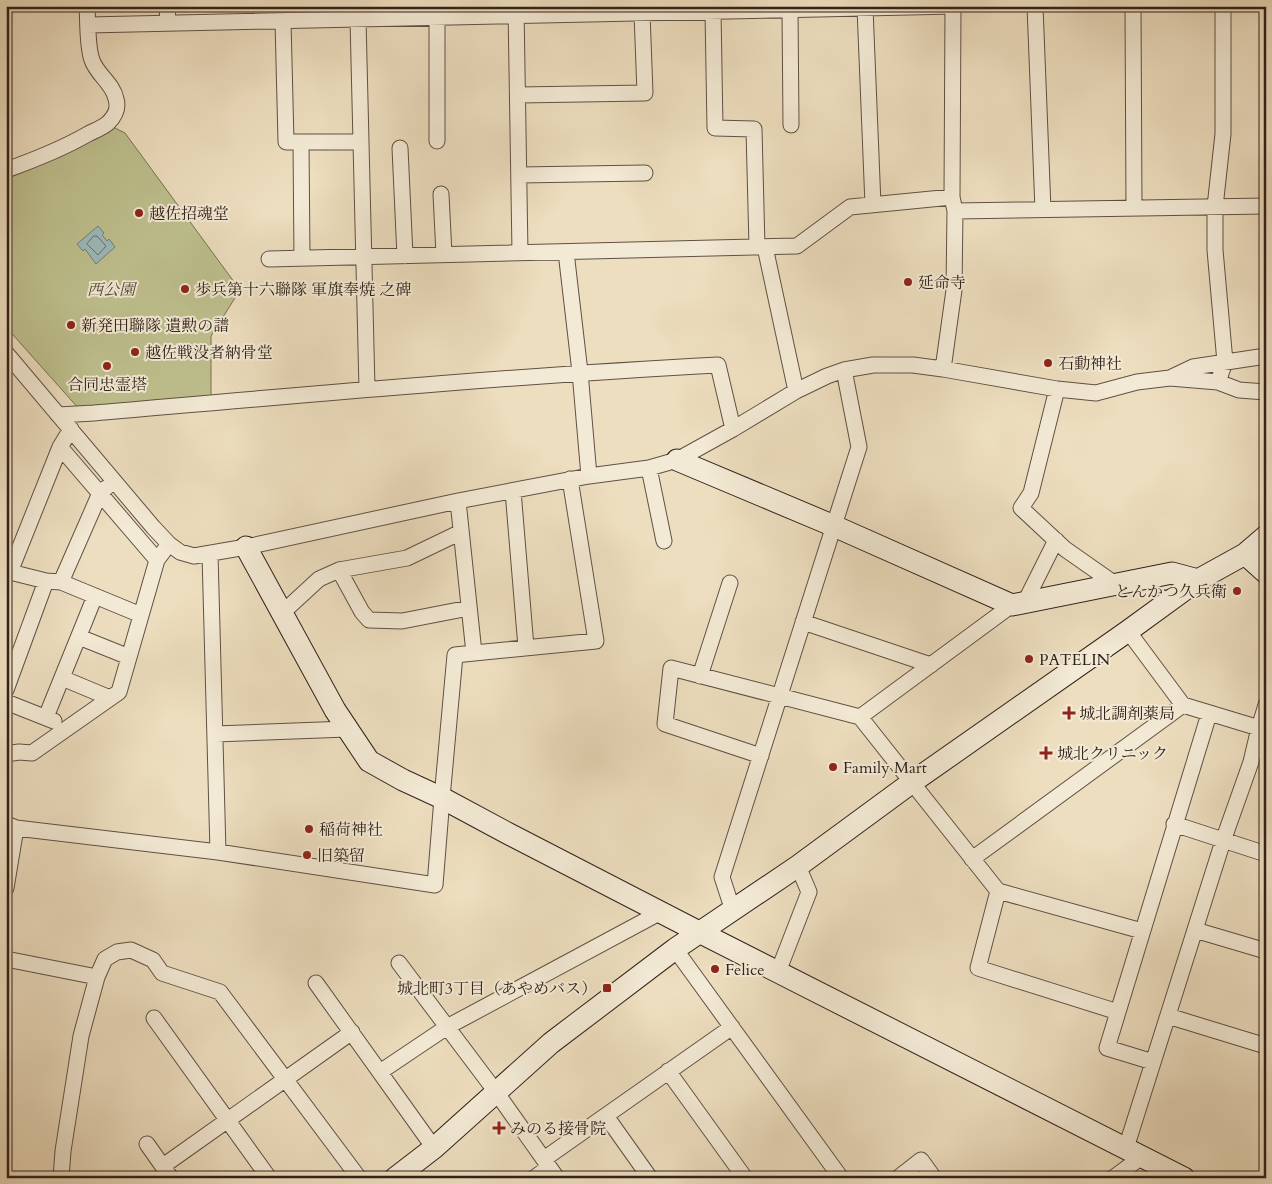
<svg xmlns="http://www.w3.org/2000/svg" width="1272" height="1184" font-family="Cardo,'Noto Serif JP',serif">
<rect width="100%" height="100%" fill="#eddebf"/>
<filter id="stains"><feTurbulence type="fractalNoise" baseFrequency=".004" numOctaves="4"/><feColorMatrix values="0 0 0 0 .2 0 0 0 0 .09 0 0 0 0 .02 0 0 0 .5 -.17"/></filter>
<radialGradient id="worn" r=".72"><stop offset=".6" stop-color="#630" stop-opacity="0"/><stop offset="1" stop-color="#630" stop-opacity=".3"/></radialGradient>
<path fill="#bec08e" stroke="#787054" d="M113,127l12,6 115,157 -29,46v63l-131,11 -74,-83v-148l22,-9z"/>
<path fill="#9cbabb" stroke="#727d7b" d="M98,226l6,7 -2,2 5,6 2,-2 6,8 -19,17 -11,-15 -2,2 -6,-7z"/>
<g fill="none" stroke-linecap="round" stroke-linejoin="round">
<path stroke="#676e6b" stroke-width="1" d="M94,236h3l9,10 -8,9 -11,-11z"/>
<defs>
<path id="street" d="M167,6l1,17
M1035,6l8,204
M1133,6l1,202
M516,8l4,245
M865,8l8,197
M790,10l1,115
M713,11l2,117 39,1 3,118
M437,18v123
M358,19l9,370
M283,21l3,121h75
M88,25l867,-19
M518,95l127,-2 -3,-80
M301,142l1,116
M400,148l5,108
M6,170c28,-10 56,-21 82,-36 6,-3 14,-6 20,-11 7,-7 11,-14 8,-24 -3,-16 -19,-24 -24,-39 -5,-13 -4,-39 -5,-54
M519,175l126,-2
M441,194l3,61
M955,211l311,-5
M765,247l31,144
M566,252l14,120 9,104
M269,259l528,-13 53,-39 102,-10
M6,353l147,174 16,17 11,8 14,4 52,-9 212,-46 131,-25 60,-8 28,-8 56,-31 63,-38 31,-15 17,-6 29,-5h40l30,4 114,20 39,4 41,-11 33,-4 48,4 21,8 27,2
M943,369l11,-79 1,-79 -3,-14 1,-191
M1172,377l21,-10 73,-11
M1218,382l7,-20 -10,-112v-43l8,-73v-128
M1057,389l-26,104 -10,15 44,41 50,35
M58,415l36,-2c208,-18 415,-37 624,-48l15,64
M60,447l97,113
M649,468l15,73
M513,491l13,156
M210,554l8,298
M339,570l23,42 7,8 33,1 67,-13
M10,572l36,9 15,1 80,33
M6,574l4,-2 50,-125 11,-18
M61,582l39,-89 6,-5
M1025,602l31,-62
M281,614l38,-35 20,-9 68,-12 54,-26
M803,622l128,43
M1128,631l55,74 76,23
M79,637l50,20
M474,653l122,-12 -26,-162
M700,676l30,-93
M62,678l48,20
M6,690l40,-109
M6,702l48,19
M46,717l49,-121
M860,717l152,-112
M215,734l132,-5
M6,754l13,-2 13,1 87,-61 38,-132 12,-16
M761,756l-96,-32 6,-56 189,49 138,174 -20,77 140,44
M6,824l10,4 202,24 217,33 7,-87 13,-143 19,-2 -16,-152
M1174,824l92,30
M972,859l211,-154
M6,888l10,-60
M998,891l144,40
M733,911l-11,-34 137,-430 -15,-77
M1195,930l71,21
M675,949l166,229
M6,959l91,18
M399,963l97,129 61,86
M778,972l31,-80 -11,-26
M316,983l118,165
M1168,1016l98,30
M154,1018l115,160
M1153,1062l-46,-14 102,-334
M668,1071l77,107
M380,1072l67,-45 214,-115
M606,1116l44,62
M147,1144l24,34
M1126,1148l97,-307 28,-79 8,-34 7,-23
M544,1159l188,-132
M163,1166l189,-134
M61,1178l2,-27 18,-115 16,-59 8,-18 12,-7 14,-2 22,10 9,13 58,19 139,186
M534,1178l15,-11
M898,1178l23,-18 13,18
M1113,1178l30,-22"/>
<path id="secondary" d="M677,460l157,66 178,79 160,-32 26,7
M246,547l89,163 34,51 34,19 39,18 67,36 190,98 485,246
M1245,554l21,19
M395,1178l39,-30 117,-105 124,-94 123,-83 113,-83 217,-152 70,-51 47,-26 21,-18"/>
</defs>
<use href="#street" stroke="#615044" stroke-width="17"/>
<use href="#secondary" stroke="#32211b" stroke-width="23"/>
<use href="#street" stroke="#f3ead5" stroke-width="15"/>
<use href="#secondary" stroke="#f3ead5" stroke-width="21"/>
</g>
<g fill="#8f2418" stroke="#f3ead5" stroke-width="2">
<circle cx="139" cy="213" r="5"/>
<circle cx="908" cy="282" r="5"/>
<circle cx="185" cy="289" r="5"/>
<circle cx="71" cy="325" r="5"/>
<circle cx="135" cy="352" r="5"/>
<circle cx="1048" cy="363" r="5"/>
<circle cx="107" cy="366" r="5"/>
<circle cx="1237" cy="591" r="5"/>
<circle cx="1029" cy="659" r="5"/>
<path d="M1066.5 705.5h5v5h5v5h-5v5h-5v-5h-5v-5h5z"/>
<path d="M1043.5 745.5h5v5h5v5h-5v5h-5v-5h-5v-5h5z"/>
<circle cx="833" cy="767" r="5"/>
<circle cx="309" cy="829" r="5"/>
<circle cx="307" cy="855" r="5"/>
<circle cx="715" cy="969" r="5"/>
<rect x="602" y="983" width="10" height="10" rx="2.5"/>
<path d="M496.5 1120.5h5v5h5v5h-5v5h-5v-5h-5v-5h5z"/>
</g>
<g text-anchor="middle" stroke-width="4" stroke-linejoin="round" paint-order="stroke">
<g font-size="16" fill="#32211b" stroke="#f3ead5" text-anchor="start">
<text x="149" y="219">越佐招魂堂</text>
<text x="918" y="288">延命寺</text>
<text x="195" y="295">歩兵第十六聯隊 軍旗奉焼 之碑</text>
<text x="81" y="331">新発田聯隊 遺勲の譜</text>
<text x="145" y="358">越佐戦没者納骨堂</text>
<text x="1058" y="369">石動神社</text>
<text x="107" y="390" text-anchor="middle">合同忠霊塔</text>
<text x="1227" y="597" text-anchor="end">とんかつ久兵衛</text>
<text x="1039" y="665">PATELIN</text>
<text x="1079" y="719">城北調剤薬局</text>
<text x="1057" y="759">城北クリニック</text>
<text x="843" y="773">Family Mart</text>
<text x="319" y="835">稲荷神社</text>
<text x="317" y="861">旧築留</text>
<text x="725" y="975">Felice</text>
<text x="597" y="994" text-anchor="end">城北町3丁目（あやめバス）</text>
<text x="510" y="1134">みのる接骨院</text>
</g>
<g font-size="16" font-style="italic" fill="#554938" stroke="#f3ead5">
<text x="111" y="295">西公園</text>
</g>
</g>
<rect width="1272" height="1184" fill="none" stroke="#eddebf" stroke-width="25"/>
<rect x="8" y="8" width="1257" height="1169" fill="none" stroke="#32211b" stroke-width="2.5"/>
<rect x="12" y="12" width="1247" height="1159" fill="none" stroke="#32211b"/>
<rect width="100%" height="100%" filter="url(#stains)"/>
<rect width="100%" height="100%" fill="url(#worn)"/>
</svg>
